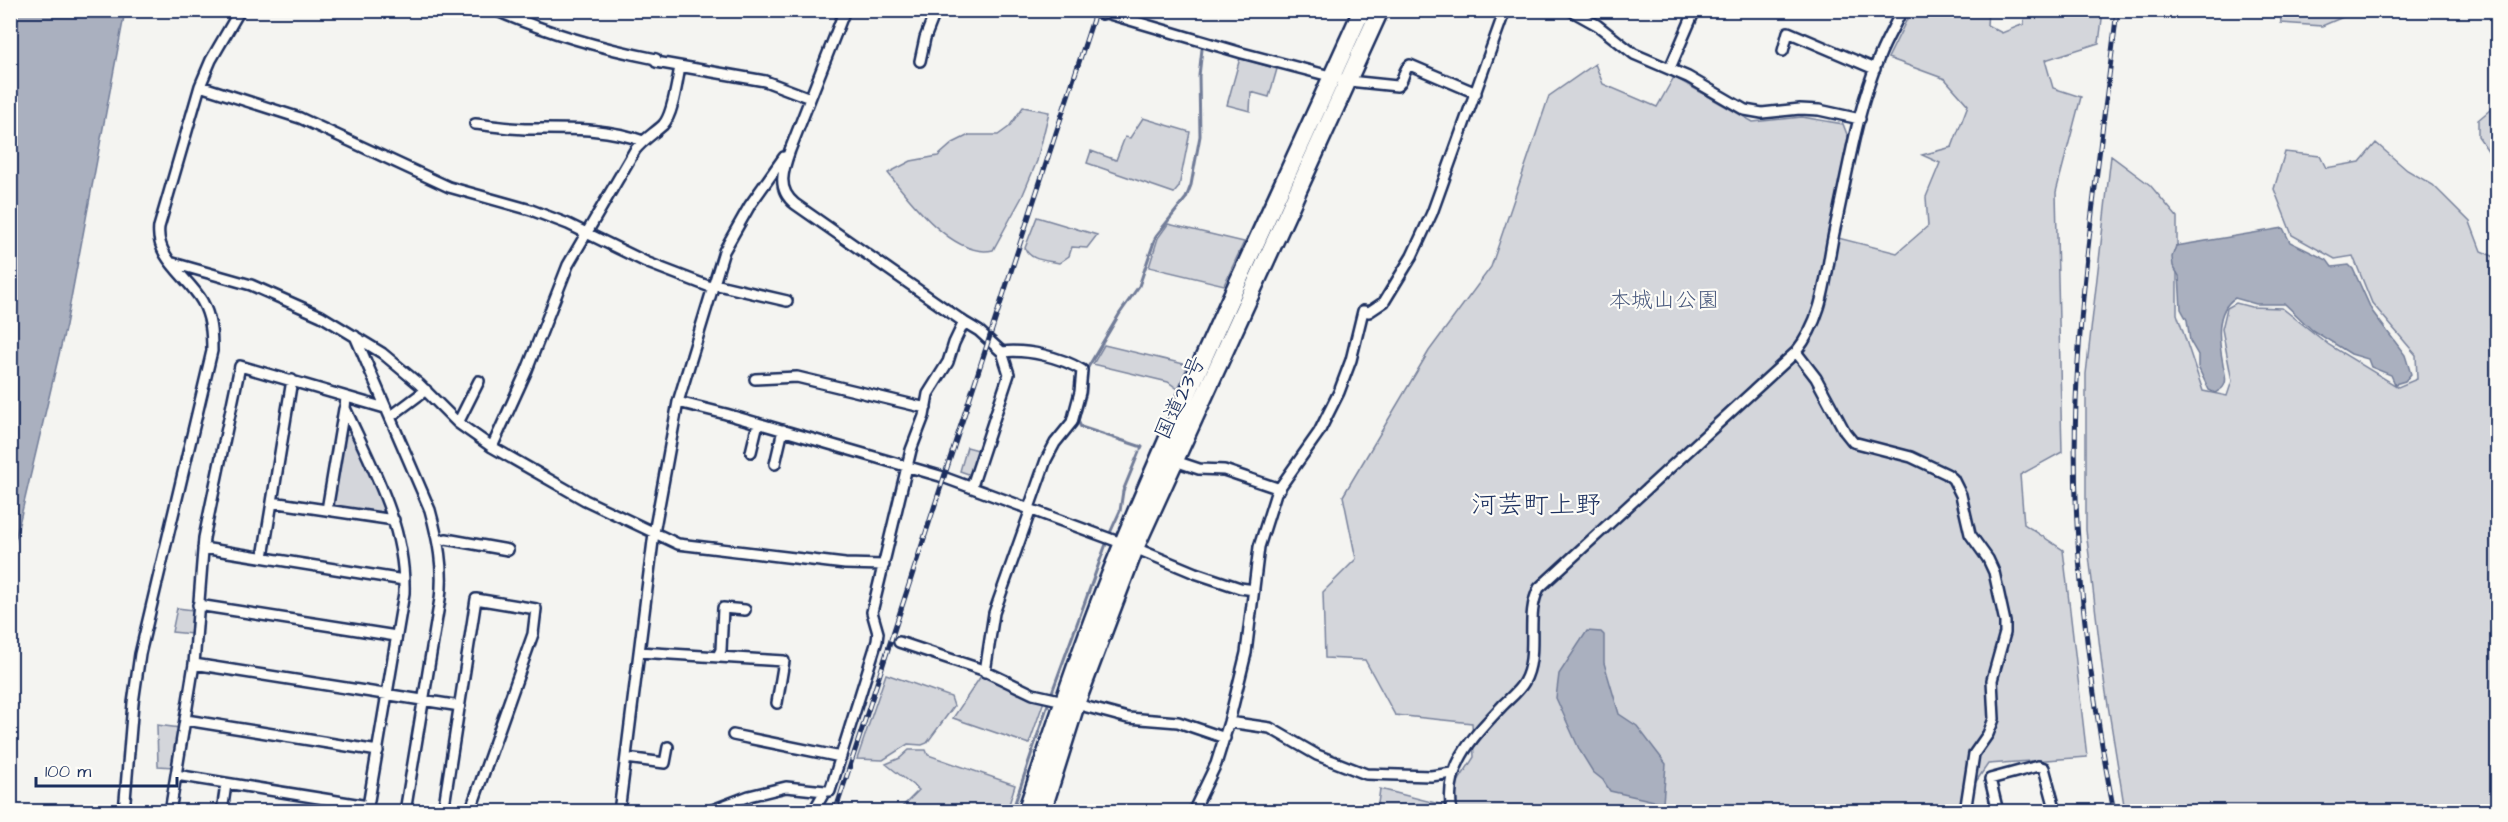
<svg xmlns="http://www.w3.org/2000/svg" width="2508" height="822" font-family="'Architects Daughter','Klee One',sans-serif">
<rect width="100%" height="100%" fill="#f4f4f1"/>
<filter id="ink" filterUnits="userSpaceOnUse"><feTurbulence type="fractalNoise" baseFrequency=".0167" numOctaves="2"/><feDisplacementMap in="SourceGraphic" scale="12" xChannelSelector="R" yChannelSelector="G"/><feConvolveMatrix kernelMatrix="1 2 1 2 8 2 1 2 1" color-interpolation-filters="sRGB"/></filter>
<g filter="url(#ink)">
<path fill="#d4d6db" stroke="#78829c" stroke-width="1.5" d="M1911,11h77l-1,14 15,8 22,-9 1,-13h78l-4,32 -54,17 8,28 28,9 -25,95 6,260 -42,23 4,49 39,26 24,207 -99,7 -32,47h-579l3,-22 63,16 31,-48 -2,-34 -77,-8 -30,-55 -40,-2 -2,-66 33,-33 -13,-63 86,-145 62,-84 58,-171 46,-32 8,20 54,23 17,-30 79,45 49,-5 41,7 5,13 -18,99 67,17 31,-27 -2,-29 14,-34 -18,-8 30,-8 16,-42 -23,-26 -57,-21z
M2280,11v-1l77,1 -35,15 -41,-3z
M1240,58l37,11 -8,28 -18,-5 -1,19 -23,-6z
M2497,104v60l-19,-28v-16z
M1023,107l26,5 -12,49 -15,36 -29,53c-39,9 -84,-50 -105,-77l23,-12 27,-5 15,-13 16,-8h29l11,-8z
M1143,118l47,14 -11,55 -5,6 -87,-30 4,-12 25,9 9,-23 5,1z
M2376,143l31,27 26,15 37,37 11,29 16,7v553h-372l-22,-137 -17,-144v-156l25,-218 39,29 27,32v97l26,77 24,5 5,-15 -10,-52 5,-21 9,-5 15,4 31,1 47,37 69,42 19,-8 -1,-24 -44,-52 -19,-47 -18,3 -43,-24 -18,-46 11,-37 35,4 6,12 34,-6z
M1037,217l60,18 -10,13 -15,-1 -3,9 -10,7c-13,-3 -29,-2 -34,-15z
M1168,224l76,18 -20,43 -75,-18 9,-29z
M1104,345l84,20 -10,24 -10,-7 -75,-18z
M352,434l33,75 -5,5 -43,-6 -4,-6 11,-67z
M967,447l15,4 -8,25 -14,-5z
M177,608l16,2 -1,24 -20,-2z
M983,673l62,25 -16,46 -76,-26z
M886,674l65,23 3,9 -27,37 -5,2 -14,-1 -25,16 -26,-1z
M157,725l23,3 -6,39 -16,-1z
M909,750h17l2,5 87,30 -8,26h-109l21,-21 -33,-26 14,-6z"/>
<path fill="#aab0bf" stroke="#717c98" stroke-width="1.5" d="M11,10l114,1 -59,314 -55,233z
M2283,228l7,14 37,18 5,7 17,-2 4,4 19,42 33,44 6,19 -6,7 -10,3 -4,-9 -20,-8 -3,-8 -17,-5 -39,-24 -27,-26h-29l-21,-6c-21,13 -16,45 -12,66 1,6 4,14 2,19 -1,6 -6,7 -10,10l-6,-3 -11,-23v-12l-8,-14 -3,-21 -6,-11 -2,-33 -6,-10 -1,-9 4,-11z
M1587,631l14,1 3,3v28l15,51 18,12 29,38 -3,39 -53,-12 -7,-11 -10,-8 -13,-21 -24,-53 3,-24z"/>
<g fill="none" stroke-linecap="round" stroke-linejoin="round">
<path stroke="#717c98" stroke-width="3" d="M1141,449l1,-2 -61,-20 -3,-6 8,-28 1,-24 33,-56 19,-27 17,-50 30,-38 5,-13 9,-49 -1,-60 3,-27
M1110,533l10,-22 3,-20 16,-39
M1051,695l55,-151
M1012,812l37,-111"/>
<defs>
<path id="minor" d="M495,10c52,23 106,38 161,49
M1088,10l14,4 4,-1 136,40 107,28 48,5c8,-5 5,-16 13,-21l66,28
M1570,10l27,15 37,29 54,23 57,33 17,3 38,-4 19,1 41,9
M1783,51l5,-19 87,37
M920,61l5,-23 11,-28
M656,62l109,19 45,17
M1670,68l25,-58
M200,86l100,32 149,69 82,23 37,14 80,39 65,25
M475,124c20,2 41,6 61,5 36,0 72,-1 107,12
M173,263l78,22 70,31 61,37 37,31 39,39 34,24 93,53 93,44 167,20 39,1
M714,284l73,17
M964,322l15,9 23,21 7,22 -37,112
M355,336l75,174c8,29 14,58 10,89l-35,213
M1002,352c25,-3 59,5 80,18l-2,22 -8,30 -17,21 -9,17 -17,48
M1796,352l20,26 29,54 8,10 58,15 36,17 6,5 8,16 9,39 18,25 6,13 11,50v11l-13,47 2,39 -6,15 -14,20 -9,58
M755,379l42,-2 129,31
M346,397l-1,11c27,59 61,118 59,185l-37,219
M678,402l48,12 214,62 195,72 60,25 45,15 14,2
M390,417l36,-27
M458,423l21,-42
M492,447l35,-77 41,-105 67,-115c8,-10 18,-16 28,-25 10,-10 14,-43 17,-58
M751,452l7,-29
M1175,461l24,8 25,1 56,19
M775,464l8,-34
M272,502l122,18
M327,510l17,-101
M438,541l8,-2 62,11
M203,548l201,32
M263,557l29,-177
M198,605l198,31
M899,642l84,28 50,24 31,7
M639,652l145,9 -7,42
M718,656l3,-6 2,-42 22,2
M194,664l266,42
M985,672l9,-59 37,-104
M1076,704l52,14 50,4 47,16
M186,720l192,31
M1229,722l41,6 47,27 49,19 65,2 21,-3
M733,735l108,22
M626,758l39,5 3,-16
M176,775l192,31
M444,809l23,3
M124,812l9,-109 7,-49 72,-303c0,-18 -1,-34 -10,-50 -14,-24 -47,-43 -43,-74l41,-141 11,-26 29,-50
M170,812l24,-148 10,-126 36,-172 145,42
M222,812l4,-28
M443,812l33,-213 60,10 -3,25 -63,178
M619,812l35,-279 24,-131 46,-151 26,-46 34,-48
M707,812l42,-16 37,-9 39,4
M813,812l12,-21h5l47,-150 1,-8 -6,-21 39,-162 13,-34 4,-22 20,-32 6,-19 10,-21 -169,-118c-19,-15 -12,-34 -5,-54l55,-140
M1193,812l23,-48 13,-42 17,-69 13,-106 17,-54 43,-61 20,-40 12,-32 12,-49 6,1 15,-10 28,-46 20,-43 73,-203
M1452,812c-9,-46 22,-76 51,-107 7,-7 16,-14 21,-23 16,-29 0,-65 15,-94l257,-236c30,-38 29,-79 39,-124 13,-57 22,-119 45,-173 6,-15 15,-30 22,-45
M1998,812l-8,-33 48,-13 6,2 12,44"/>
<path id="trunk" d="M1026,812c31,-90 60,-181 97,-269 75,-179 159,-355 239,-533
M1042,812l34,-108 59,-156 245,-538"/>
</defs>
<use href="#minor" stroke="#1b2f5e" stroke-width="14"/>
<use href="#trunk" stroke="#1b2f5e" stroke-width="21"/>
<use href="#minor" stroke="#fdfcf7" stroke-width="9"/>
<use href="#trunk" stroke="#fdfcf7" stroke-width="16"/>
<defs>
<path id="rail" d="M835,812l261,-802
M2114,812c-26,-136 -43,-272 -38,-410 5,-131 26,-261 41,-392"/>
</defs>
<use href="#rail" stroke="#1b2f5e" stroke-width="5"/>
<use href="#rail" stroke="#fdfcf7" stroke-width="3" stroke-dasharray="9" stroke-linecap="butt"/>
</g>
</g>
<g text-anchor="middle" stroke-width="4.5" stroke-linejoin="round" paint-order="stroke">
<g font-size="22" fill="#49597d" stroke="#fdfcf7">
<text x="1664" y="307">本城山公園</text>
</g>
<g font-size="22" fill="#1b2f5e" stroke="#fdfcf7">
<text transform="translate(1179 397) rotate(-65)" y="8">国道23号</text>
</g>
<g font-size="26" fill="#1b2f5e" stroke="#fdfcf7">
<text x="1536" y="513">河芸町上野</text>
</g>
</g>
<rect width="2508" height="822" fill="none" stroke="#fdfcf7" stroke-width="36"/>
<rect x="18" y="18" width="2472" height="786" fill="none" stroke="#1b2f5e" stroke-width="2" filter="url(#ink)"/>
<path d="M36 777v9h141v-9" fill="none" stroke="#1b2f5e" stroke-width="3"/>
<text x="45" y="777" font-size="18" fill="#1b2f5e" stroke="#fdfcf7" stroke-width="4.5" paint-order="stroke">100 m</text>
</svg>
